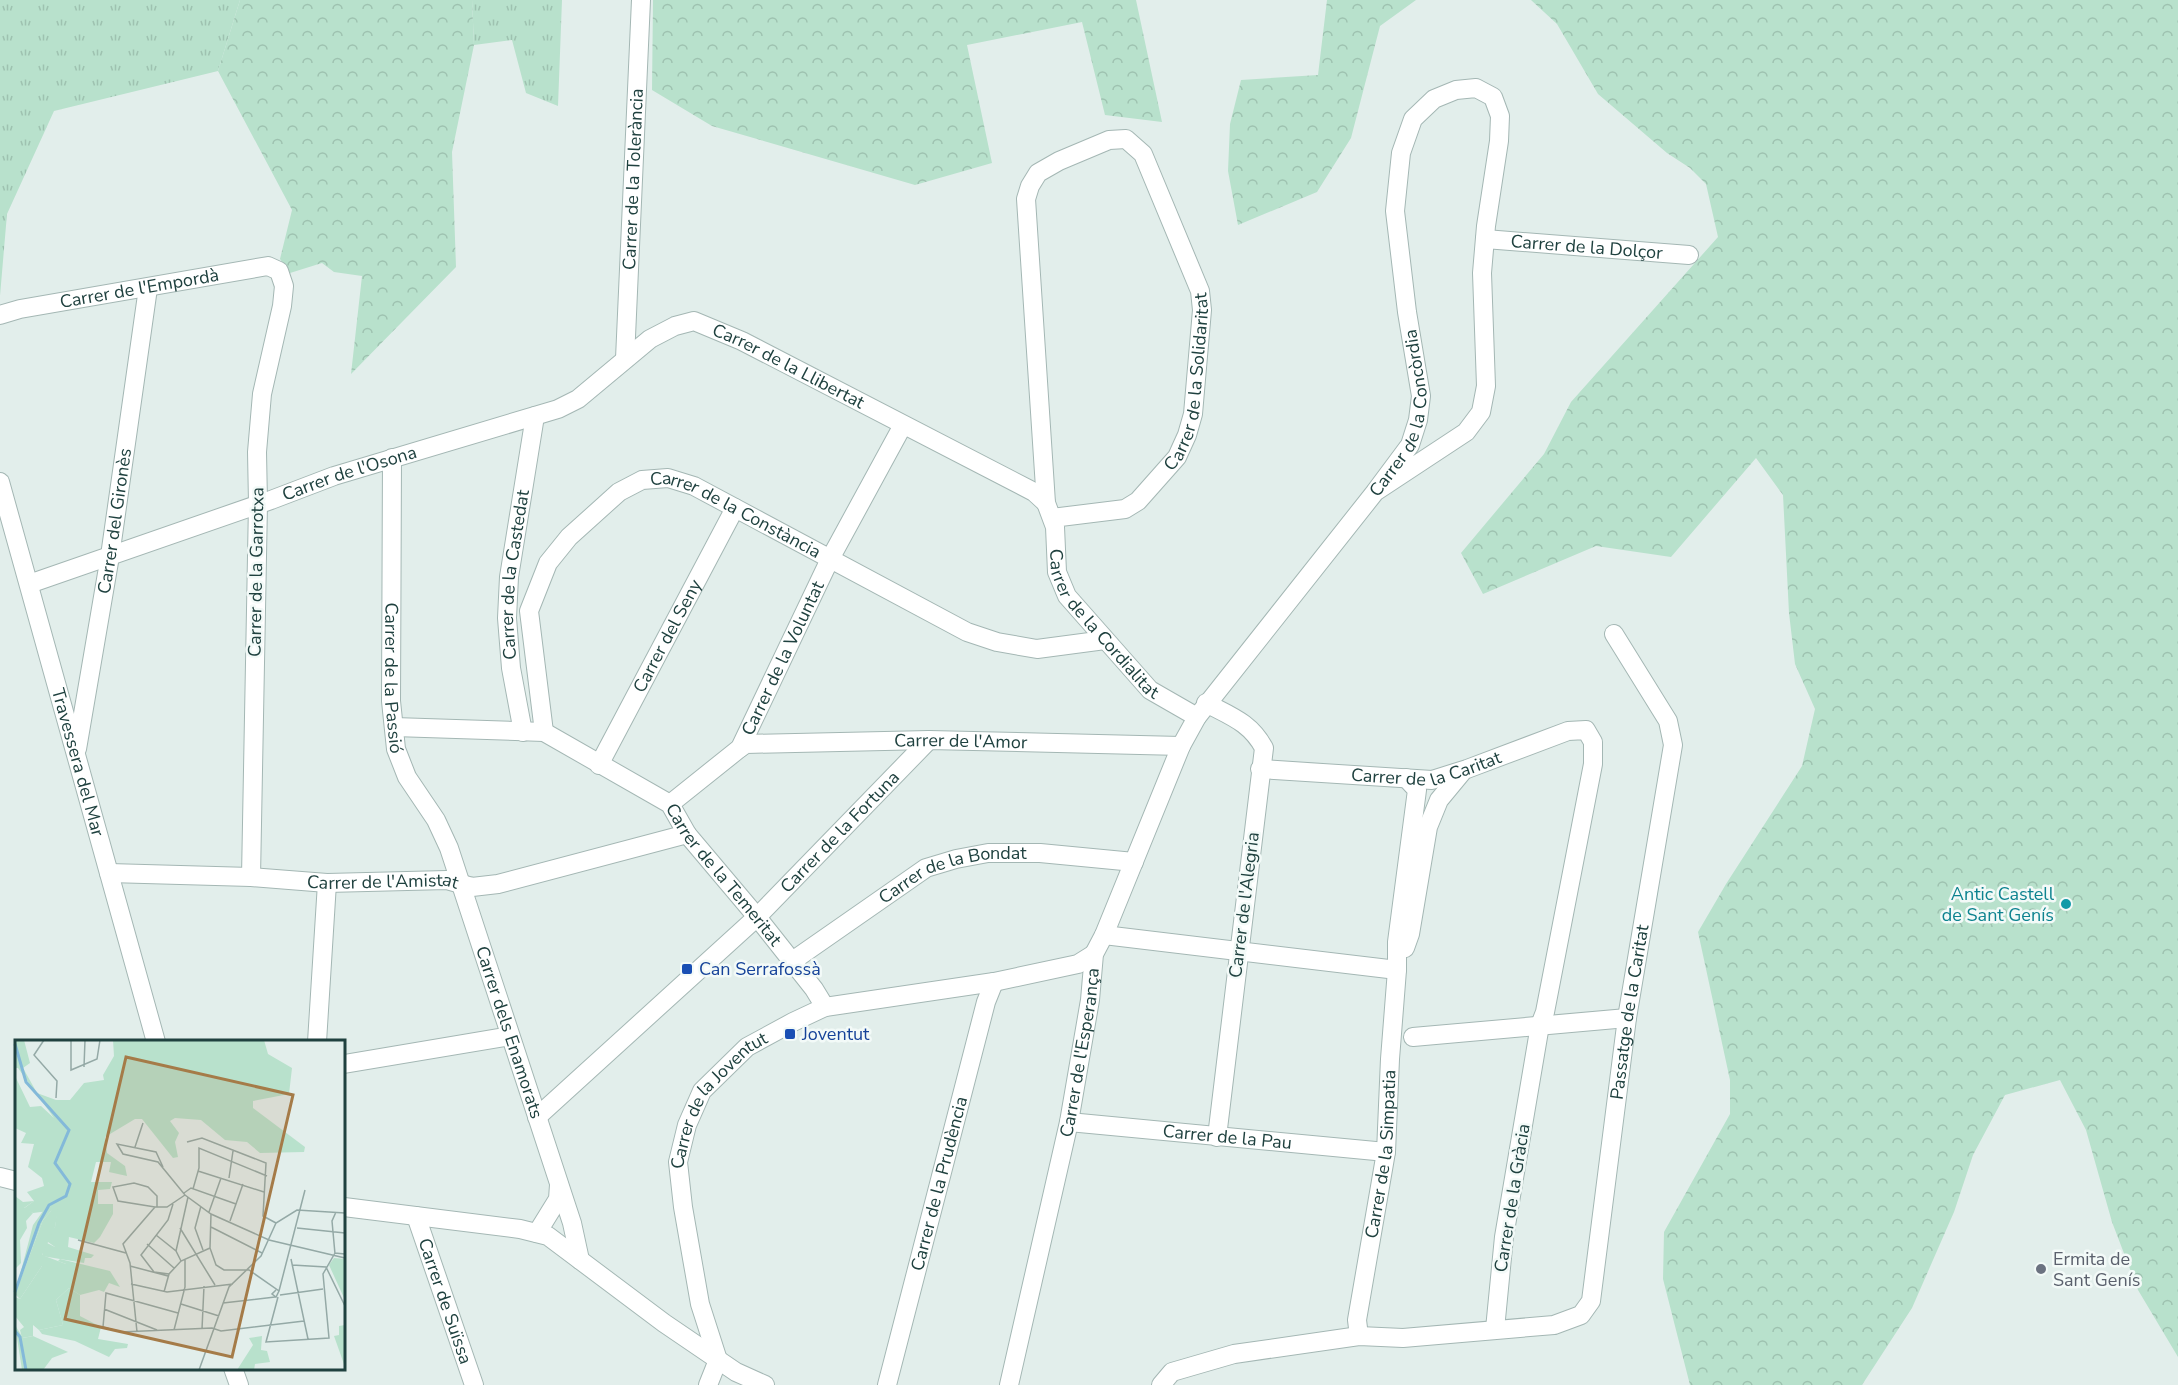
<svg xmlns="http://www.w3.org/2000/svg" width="2178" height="1385" font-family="'Nunito Sans',sans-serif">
<defs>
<pattern id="grass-tufts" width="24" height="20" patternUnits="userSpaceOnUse" patternTransform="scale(1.5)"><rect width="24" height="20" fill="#b8e1cc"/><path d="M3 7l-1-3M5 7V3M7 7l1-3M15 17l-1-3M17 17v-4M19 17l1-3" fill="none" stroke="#9ec2b0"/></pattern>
<pattern id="forest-crowns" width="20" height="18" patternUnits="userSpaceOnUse" patternTransform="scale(1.5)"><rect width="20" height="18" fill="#b8e1cc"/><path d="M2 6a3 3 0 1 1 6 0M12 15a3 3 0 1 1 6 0" fill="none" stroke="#9ec2b0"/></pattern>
</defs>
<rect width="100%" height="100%" fill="#e2eeeb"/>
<path fill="url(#grass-tufts)" d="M0,0h240l-22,71 -164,40 -47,103 -7,82z
M472,0h90l-4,106 -32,-13 -14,-53 -38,5z"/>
<path fill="url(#forest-crowns)" d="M240,0h232l2,45 -22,107 4,115 -105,107 11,-98 -28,-4 -12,-9 -32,10 -10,-14 12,-49 -74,-139z
M653,0h483l26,122 -57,-7 -23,-93 -115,23 25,118 -77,22 -203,-59 -60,-36z
M1327,0h89l-36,26 -29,112 -34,54 -79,33 -10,-54 2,-47 11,-44 77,-5z
M1531,0h647v1357l-40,-67 -26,-68 -26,-92 -26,-50 -55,15 -32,60 -19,57 -42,96 -50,77h-172l-27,-106 1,-47 66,-118v-34l-32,-148 28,-48 76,-118 13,-57 -20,-45 -6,-51 -6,-118 -27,-37 -85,99 -75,-11 -113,48 -22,-41 83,-99 27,-52 147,-165 -12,-53 -16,-16 -23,-15 -69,-59 -41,-70z"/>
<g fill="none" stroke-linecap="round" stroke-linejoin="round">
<defs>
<g id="minor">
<path id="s1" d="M1485,239l204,16"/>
<path id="s2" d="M0,315l20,-6 248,-43 11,5 5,15 -2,20 -20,88 -5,58 1,51 -7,374"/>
<path id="s3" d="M625,359l16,-359"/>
<path id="s4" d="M392,458l-1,243 5,48 11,28 29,43 13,28 123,375 8,37"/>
<path id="s5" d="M0,482l156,560"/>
<path id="s6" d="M1052,518l73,-9 13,-8 39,-44 10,-22 6,-21 9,-104 -2,-19 -57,-137 -17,-15 -17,1 -50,21 -21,12 -8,13 -4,13 20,304 9,24 2,45 10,24 83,94 47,27"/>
<path id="s7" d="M29,584l242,-84 63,-24 224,-67 20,-10 72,-60 25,-13 19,-5 48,20 292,151 12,11"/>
<path d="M1206,703c24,13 44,19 58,45l-47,389"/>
<path id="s8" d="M394,727l150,5 126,72 17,30 70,83 57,72 11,18"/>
<path id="s9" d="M523,732l-12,-64 -4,-50 2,-41 26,-161"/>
<path id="s10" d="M544,732l-15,-121 19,-48 21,-26 50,-45 23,-12 26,-2 26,8 273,146 30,10 40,7 68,-9"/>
<path id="s11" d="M740,748l6,-4 183,-4 252,6"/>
<path id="s12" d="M77,749l33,-193 38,-268"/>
<path id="s13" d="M599,765l136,-257"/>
<path id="s14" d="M1260,769l172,11 35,-11 101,-38 18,-1 7,12v22l-48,248 -5,13 -36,212 -9,92"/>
<path id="s15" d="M670,804l70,-56 90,-189 73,-134"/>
<path id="s16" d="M109,873l142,4 76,6 120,-3 25,7 26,-3 189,-50"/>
<path d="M1104,935l293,35"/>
<path d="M1405,948l5,-14 18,-107 11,-27 24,-29"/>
<path id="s17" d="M791,962l135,-94 30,-9 32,-6h52l94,9"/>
<path d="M1413,1037l214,-19"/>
<path d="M317,1042l10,-159"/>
<path d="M344,1064l166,-28"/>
<path id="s18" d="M537,1117l220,-200 172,-177"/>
<path id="s19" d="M1069,1122l317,30"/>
<path d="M0,1177l16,4"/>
<path d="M344,1207l176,22 28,7 116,87 72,49 29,13"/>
<path id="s20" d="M416,1216l58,169"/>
<path d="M537,1233l21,-34 1,-14"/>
<path id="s21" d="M1359,1336l-2,-16 29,-168 4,-93 7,-89v-28l20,-152 -11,-12"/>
<path d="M233,1368l6,17"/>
<path id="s22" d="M708,1385l10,-25 -18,-56 -17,-97 -5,-45 9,-37 15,-34 45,-44 46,-25 32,-15 169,-25 84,-18 16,-10"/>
<path id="s23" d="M887,1385l99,-383 8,-20"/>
<path id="s24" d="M1009,1385l60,-263 21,-122 4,-46 10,-19 77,-189 16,-29 178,-225 35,-47 8,-25 3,-24 -14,-84 -12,-101 6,-58 12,-34 21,-20 22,-9 20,-2 17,9 7,19 -1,25 -13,85 -4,47 4,113 -5,26 -15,20 -91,60"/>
<path id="s25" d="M1161,1385l11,-13 62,-18 125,-18 44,2 151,-13 27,-10 10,-14 36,-283 46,-273 -5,-24 -54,-87"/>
</g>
</defs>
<use href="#minor" stroke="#a4b7b4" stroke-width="20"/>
<use href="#minor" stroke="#fff" stroke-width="18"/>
</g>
<circle fill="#0f9aa8" stroke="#f3faf8" stroke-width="2" cx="2066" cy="904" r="6"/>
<g fill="#1a4fb4" stroke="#f3faf8" stroke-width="2">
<rect x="681" y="963" width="12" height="12" rx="3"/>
<rect x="784" y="1028" width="12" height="12" rx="3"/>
</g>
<circle fill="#6b7280" stroke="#f3faf8" stroke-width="2" cx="2041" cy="1269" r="6"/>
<g text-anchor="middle" stroke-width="5" stroke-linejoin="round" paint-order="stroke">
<g font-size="18" fill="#1f413f" stroke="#f3faf8">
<text dy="6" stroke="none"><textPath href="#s3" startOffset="180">Carrer de la Tolerància</textPath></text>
<text dy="6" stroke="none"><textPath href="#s1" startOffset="102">Carrer de la Dolçor</textPath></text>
<text dy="6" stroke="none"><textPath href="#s2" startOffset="142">Carrer de l'Empordà</textPath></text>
<text dy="6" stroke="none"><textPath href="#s7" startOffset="826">Carrer de la Llibertat</textPath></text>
<text dy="6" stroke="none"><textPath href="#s6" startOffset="224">Carrer de la Solidaritat</textPath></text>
<text dy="6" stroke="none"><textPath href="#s24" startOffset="1072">Carrer de la Concòrdia</textPath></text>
<text dy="6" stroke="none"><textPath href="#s7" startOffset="339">Carrer de l'Osona</textPath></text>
<text dy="6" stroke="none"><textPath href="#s10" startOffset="402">Carrer de la Constància</textPath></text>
<text dy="6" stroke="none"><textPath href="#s12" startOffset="231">Carrer del Gironès</textPath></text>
<text transform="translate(256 572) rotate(-89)" y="6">Carrer de la Garrotxa</text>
<text dy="6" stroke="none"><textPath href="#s9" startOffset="159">Carrer de la Castedat</textPath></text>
<text dy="6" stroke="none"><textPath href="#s6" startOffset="1056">Carrer de la Cordialitat</textPath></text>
<text dy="6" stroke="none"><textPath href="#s13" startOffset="146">Carrer del Seny</textPath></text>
<text dy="6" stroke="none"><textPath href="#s15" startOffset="189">Carrer de la Voluntat</textPath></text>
<text dy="6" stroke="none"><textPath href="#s4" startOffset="220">Carrer de la Passió</textPath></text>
<text dy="6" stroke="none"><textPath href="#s11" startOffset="222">Carrer de l'Amor</textPath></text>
<text dy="6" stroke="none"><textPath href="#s5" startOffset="291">Travessera del Mar</textPath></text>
<text dy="6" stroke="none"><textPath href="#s14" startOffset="168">Carrer de la Caritat</textPath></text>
<text dy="6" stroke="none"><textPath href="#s18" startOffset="416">Carrer de la Fortuna</textPath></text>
<text dy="6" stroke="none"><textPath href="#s8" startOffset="384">Carrer de la Temeritat</textPath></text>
<text dy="6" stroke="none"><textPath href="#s17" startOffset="188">Carrer de la Bondat</textPath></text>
<text dy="6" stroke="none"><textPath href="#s16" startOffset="274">Carrer de l'Amistat</textPath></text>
<text transform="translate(1244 905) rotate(-83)" y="6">Carrer de l'Alegria</text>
<text dy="6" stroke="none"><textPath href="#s25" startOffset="741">Passatge de la Caritat</textPath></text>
<text dy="6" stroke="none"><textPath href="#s4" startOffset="598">Carrer dels Enamorats</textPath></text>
<text dy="6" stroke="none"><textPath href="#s24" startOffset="340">Carrer de l'Esperança</textPath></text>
<text dy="6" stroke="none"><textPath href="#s22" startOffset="306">Carrer de la Joventut</textPath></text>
<text dy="6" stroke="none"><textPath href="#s19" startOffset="159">Carrer de la Pau</textPath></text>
<text dy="6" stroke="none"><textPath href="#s21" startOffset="184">Carrer de la Simpatia</textPath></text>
<text dy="6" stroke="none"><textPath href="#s23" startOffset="208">Carrer de la Prudència</textPath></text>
<text transform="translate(1512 1198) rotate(-81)" y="6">Carrer de la Gràcia</text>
<text dy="6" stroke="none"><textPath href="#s20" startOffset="90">Carrer de Suïssa</textPath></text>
</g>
<g font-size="18" fill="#0d838f" stroke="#f3faf8" text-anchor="end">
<text x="2054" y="900">Antic Castell<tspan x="2054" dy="21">de Sant Genís</tspan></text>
</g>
<g font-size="18" fill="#164399" stroke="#f3faf8" text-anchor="start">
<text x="699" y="975">Can Serrafossà</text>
<text x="802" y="1040">Joventut</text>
</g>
<g font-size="18" fill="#5b616d" stroke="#f3faf8" text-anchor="start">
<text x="2053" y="1265">Ermita de<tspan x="2053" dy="21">Sant Genís</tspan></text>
</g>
</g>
<g transform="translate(15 1040)">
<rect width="330" height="330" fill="#e2eeeb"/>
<path d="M0,156l8,6 11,-1 -10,7 9,5 -7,8h-11zM38,169l-10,11 -28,74 18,-69 10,-14zM54,197l-1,10 26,8 -3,3h-6l-1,5 -42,-7 3,-14 10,5zM319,218l11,1v41l-16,-35zM54,248l11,7v21l21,11 -3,12 30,5 -1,4 -12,1 -6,8 -34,-16 -33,-7 -3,-4 24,-5 -7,-25zM0,285l8,13 10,-2 35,16 -16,6 -9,12h-21z" fill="#b8e1cc"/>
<path d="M0,0h9l6,23 -7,5 14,25 19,7h14l14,-17 20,-3 -1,-5 11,-19 -1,-16h151l4,14 24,14 -3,26 -36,7v7l52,39 -1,5 -44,1 -13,-11 -22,-2 -24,-20 -26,-2 -5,3 9,12 -4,9 3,15 -5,1 -31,-39h-7l-30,18 2,16 18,13 2,10 -18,-4 2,-10h-15l-5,20h21l-2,7 -12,1v14h15v10l-13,23 -6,6 -25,-6 -8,10h-6l-7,-5v-7l7,-8 2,-17 -24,3 -10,-4 11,-8 -7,-9 17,-6 -2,-8 -14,-11 6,-23 -13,-1 5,-10 -11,-5zM0,28h3l36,50 -13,-12 -11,1 -14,-29zM0,181h11l1,7 -7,12 1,23 -6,6zM45,219l50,12 10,16 -11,-4 -5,9 -5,-2 -19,5 -11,-7 -13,12 7,25 -24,5 -6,-5v11l-11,2 -2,-8 4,-3 -9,-11v-19l5,2 22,-33 24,-2 -8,-3zM330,285v42l-11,-31 5,-1v-9zM247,296l-1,14 6,1 3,11 -15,2 -1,6h-17l16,-25 -4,-7z" fill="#b8e1cc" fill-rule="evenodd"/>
<path d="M38,169l5,1 -3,17 -13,28 24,9 -3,5 -21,-3 -22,33 -5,-5 28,-74z" fill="#b8e1cc"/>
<path fill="none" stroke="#83b9d9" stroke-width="3" d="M0,4l11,38 43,48 -14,33 15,21 -4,12 -17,9 -10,18 -24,69M0,291l5,6 6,33"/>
<path fill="none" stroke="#94a9a6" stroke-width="1.5" d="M29,0l-10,15 23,26 -1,17M56,0v30l26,-11 3,-19M69,27l1,-27M172,102l15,-4 64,25 -3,53 13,7M120,107l8,-24M148,127l-7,-15 -39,-8 6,10 35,8 27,33 26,19 58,26 76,18M183,131l66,21M214,138l4,-27M178,149l6,-21v-20l68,28M169,153l7,-5 45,16M186,166l-6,22 8,22M142,167v-11l-9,-9 -14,-4 -21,4 5,14 37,6h12l18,-12M194,172l12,-34M196,174l-1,34 6,17 8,5h25l30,21 -3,6 -4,-3 4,-4M215,181l13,-37M196,187l51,26M165,188l35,57M282,188l48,5M141,195l20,16 5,10M63,200l48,13M132,204l27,24M161,211l12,-54M320,214l-3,-33 4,-9M276,219l17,80M277,225l34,2 19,39M115,226l38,10M154,234l-15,-2 -13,-17 27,-35 5,-16M116,244l36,8 66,-8M264,251l26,-101M149,252l5,-18 12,-13 29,-13M265,255l43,-6M263,257l-12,45 63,-4 -6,-64 12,-21 10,1M208,263l52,-6M166,264l38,12M89,269l53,21M163,273l-72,-20 -3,34 18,5 91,-4 9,3 83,-10M187,289l2,-43M159,290l11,-43v-28M122,292l-7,-69 -7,-19 32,-37M184,330l30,-83 32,-31 15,-33 21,-13 48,3"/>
<path fill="#a57b48" fill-opacity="0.15" stroke="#a57b48" stroke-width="3" d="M111,17l167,38 -61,262 -167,-38z"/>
<rect width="330" height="330" fill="none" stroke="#1f413f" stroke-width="3"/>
</g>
</svg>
